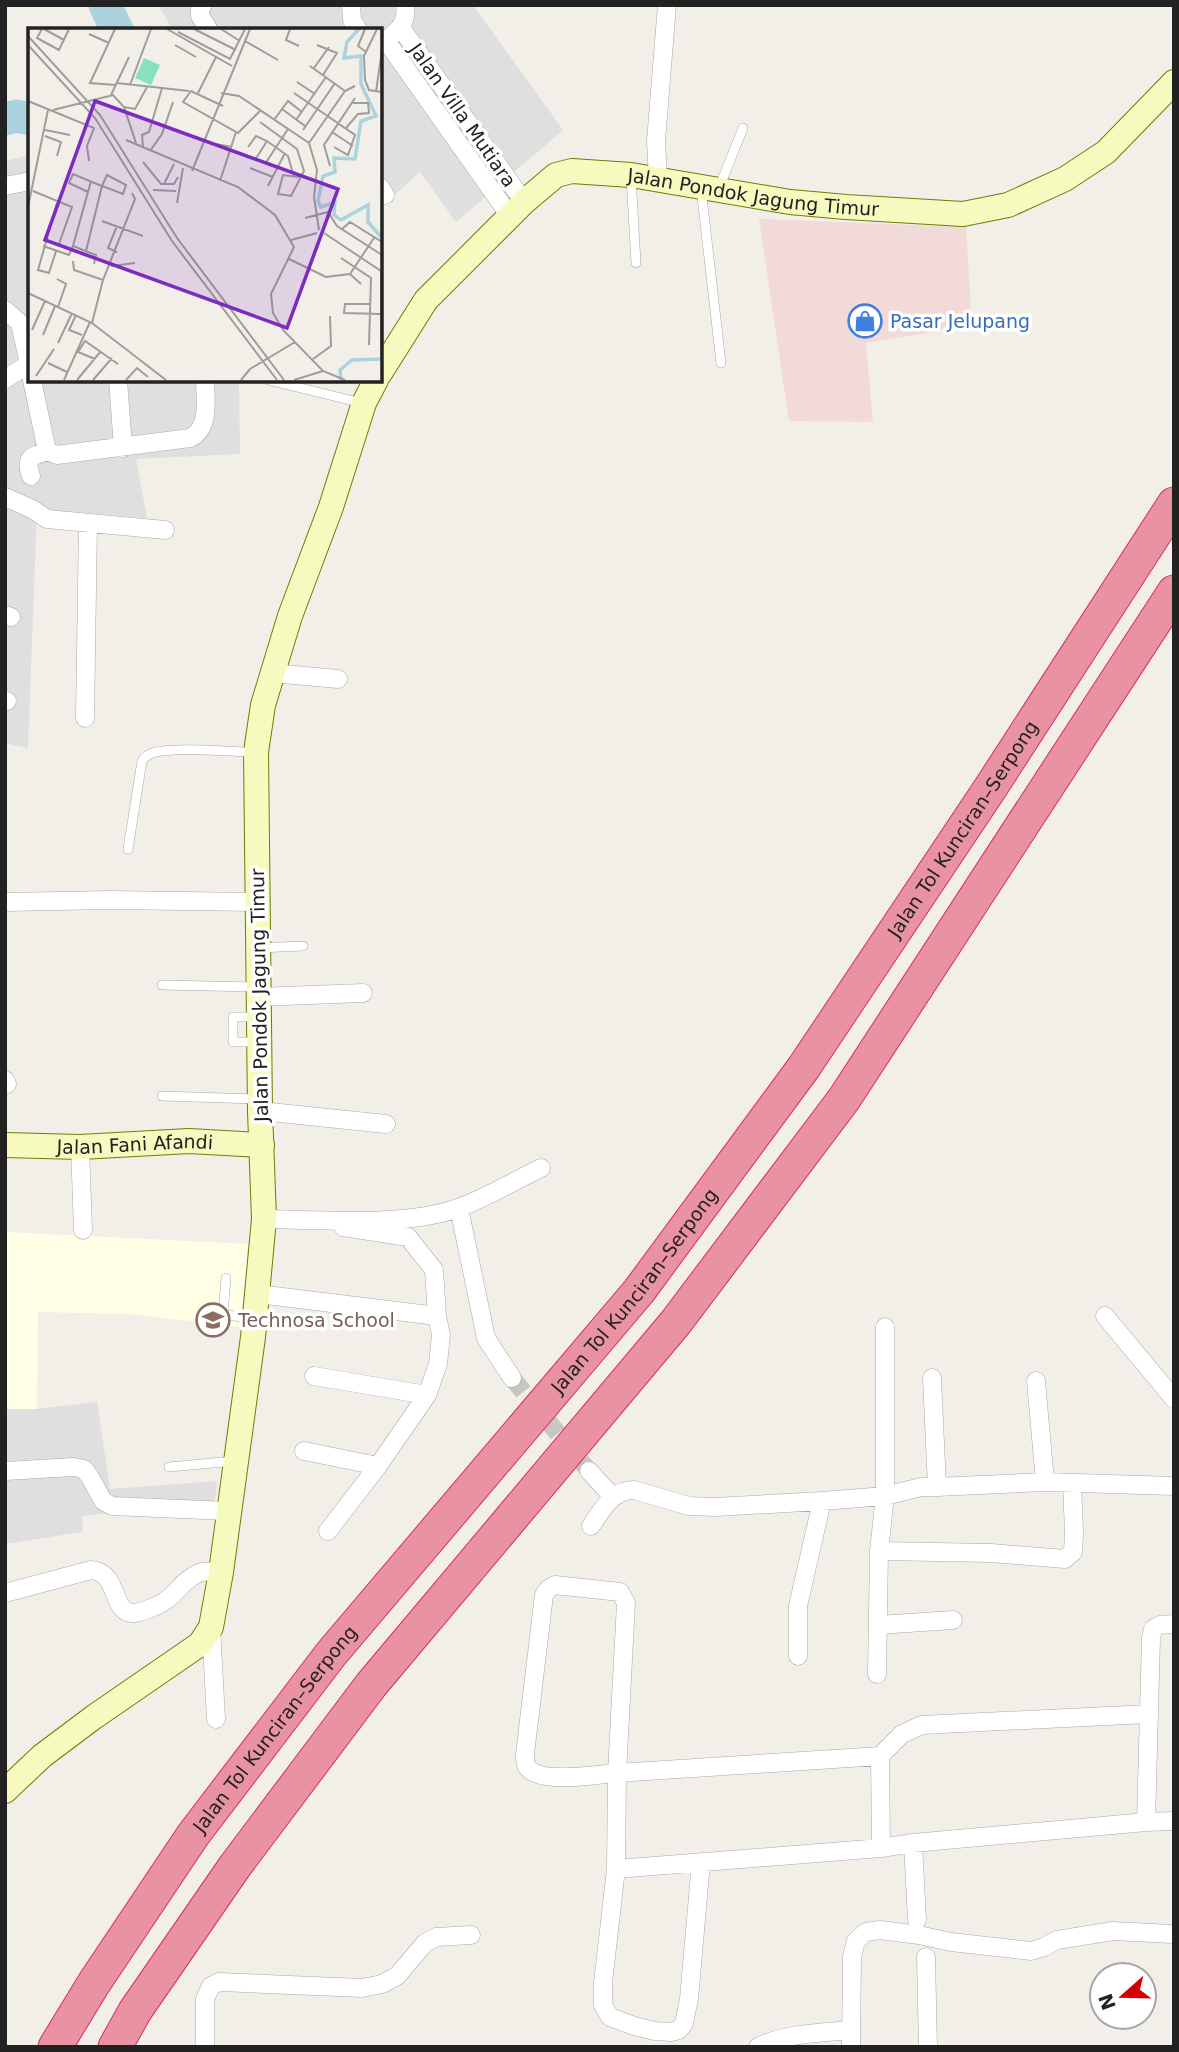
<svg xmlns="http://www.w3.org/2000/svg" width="1179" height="2052" font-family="'DejaVu Sans',sans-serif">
<rect width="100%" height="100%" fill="#f2efe9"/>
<path fill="#e0dfdf" d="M158,5h315l90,125 -107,92 -36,-50 -40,36v-178h-207z
M30,155v225h209l1,74 -104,5 11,59 -110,-9 -9,239 -23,-5v-582z
M97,1402l13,87 107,-8 -4,35 -102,-3 -29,3 1,16 -78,12v-135h32z"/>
<path fill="#f2dad9" d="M759,219l179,7 28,-3 5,89 -32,19 -73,12 7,79 -84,-1z"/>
<path fill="#ffffe5" d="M5,1232l243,12 -8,83 -109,-13 -93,-2 -1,97h-32z"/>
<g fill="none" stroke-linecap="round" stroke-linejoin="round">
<path stroke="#aad3df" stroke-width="33" d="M105,5l12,25
M5,119l12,-3 13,3"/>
<path stroke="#c8c6c1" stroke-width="18" stroke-dasharray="18 9" stroke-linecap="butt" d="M512,1378l77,93"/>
<defs>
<path id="lane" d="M631,177l5,86
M701,188l20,175
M719,188l24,-60
M268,380l94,23
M128,849l14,-88c3,-4 3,-5 8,-7 19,-8 81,-2 105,-2
M259,948l44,-2
M162,985l95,2
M257,1042h-24v-25h24
M162,1096l96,3
M226,1278l-3,36 28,5
M169,1467l65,-6"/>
<path id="street" d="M203,5l-3,3v8l9,14
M351,5l1,15 6,10
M401,28l123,174
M392,35c11,-8 15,-17 13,-30
M385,39l125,177
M658,179l-2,-38 11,-136
M5,186l25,-5
M380,187l5,8
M5,310l15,13
M20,323l10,46
M5,379l24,-15
M32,380l15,71 10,4 133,-17c21,-10 15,-39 15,-58
M118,380l5,68
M31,476c-7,-18 1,-20 16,-25
M5,497l27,12 15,10 118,11
M5,615l6,2
M272,673l66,6
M5,701h2
M85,718l3,-195
M5,902l105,-2 148,2
M258,997l105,-4
M5,1080l2,4
M260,1111l126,13
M80,1147l3,83
M459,1208l27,130 26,40
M264,1219c56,1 142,8 194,-11 28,-10 56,-27 83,-40
M258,1294l179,22
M1105,1316l69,83
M314,1376l113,19
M932,1378l5,109
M1036,1381l9,101
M304,1451l74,15
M5,1471l68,-4 11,2 6,8 13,24 9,5 116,5
M589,1471l24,26
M591,1526c11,-16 21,-36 43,-36l55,16 26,1 107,-6 63,-5 36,-9h16l108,-5 129,4
M328,1531l50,-65 49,-71 11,-31 3,-29 -4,-19 -3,-46 -26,-33 -65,-10
M879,1551l112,2 74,6 8,-7 1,-19 -2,-50
M555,1585l65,7 6,11 -9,170c-20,1 -81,13 -91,-8 -1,-2 -1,-9 -1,-11l19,-159 4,-6z
M5,1593l86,-23c29,2 20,45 43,43 8,-1 24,-7 31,-12 12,-8 19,-22 34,-28 7,-3 14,-1 22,-1
M878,1625l75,-5
M211,1627l5,92
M798,1656v-50l24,-105
M877,1674l2,-123 6,-55v-169
M880,1756l1,92
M1146,1822l28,-1
M913,1843l4,77
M701,1862l-12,137 -5,24 -5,7 -8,2 -16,-1 -21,-5 -24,-9 -7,-12v-22l13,-114 1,-96 263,-17 22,-22 20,-9 226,-11
M616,1869l265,-21 32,-5 233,-21 5,-184 2,-9 7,-4 14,-1
M926,1957l2,90
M205,2047v-48l6,-13 8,-4 143,6 20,-4 15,-8 28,-33 11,-6 35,-2
M758,2047c28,-14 63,-14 93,-17
M851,2047l1,-90 4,-16 10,-9 14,-2 39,5 32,7 80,9 13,-4 13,-7 56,-9 59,3"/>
<g id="secondary">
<path id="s1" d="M380,373l46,-73 98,-98 32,-27 16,-4 59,4 159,27 56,5 117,7 45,-9 57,-26 41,-27 68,-70"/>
<path id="s2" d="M5,1145l75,2 109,-6 73,4"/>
<path d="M5,1791l37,-35 52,-39 106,-73 11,-17 10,-55 32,-235 11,-118 -4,-108 -4,-359 7,-47 27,-89 41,-109 33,-104 12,-23"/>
</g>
<g id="highway">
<path id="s3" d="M55,2047l39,-64 99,-148 138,-181 308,-363 165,-224 187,-280 183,-283"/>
<path d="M115,2047l20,-36 100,-145 136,-181 305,-363 168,-223 330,-507"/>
</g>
</defs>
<use href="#lane" stroke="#a9a9a9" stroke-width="10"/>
<use href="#street" stroke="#a9a9a9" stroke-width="19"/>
<use href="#secondary" stroke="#707d05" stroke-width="26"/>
<use href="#highway" stroke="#dc2a67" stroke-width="35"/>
<use href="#lane" stroke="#fff" stroke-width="9"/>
<use href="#street" stroke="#fff" stroke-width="18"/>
<use href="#secondary" stroke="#f7fabf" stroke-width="24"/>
<use href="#highway" stroke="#e892a2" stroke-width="33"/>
</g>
<defs>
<symbol id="shop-ring" viewBox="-11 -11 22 22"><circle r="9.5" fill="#fff" stroke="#3f7fe0" stroke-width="1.5"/><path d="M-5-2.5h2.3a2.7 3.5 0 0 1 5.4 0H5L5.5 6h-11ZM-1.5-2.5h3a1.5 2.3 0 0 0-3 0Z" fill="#3f7fe0"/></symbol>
<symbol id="school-ring" viewBox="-11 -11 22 22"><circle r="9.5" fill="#fff" stroke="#8d6e63" stroke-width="1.5"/><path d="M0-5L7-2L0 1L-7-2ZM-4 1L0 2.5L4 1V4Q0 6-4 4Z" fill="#8d6e63"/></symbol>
</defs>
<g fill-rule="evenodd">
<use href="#shop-ring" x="846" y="302" width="38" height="38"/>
<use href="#school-ring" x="194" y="1301" width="38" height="38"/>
</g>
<g text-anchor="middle" stroke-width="7" stroke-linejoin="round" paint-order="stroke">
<g font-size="19" fill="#222" stroke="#fff">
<text transform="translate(463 115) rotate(55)" y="7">Jalan Villa Mutiara</text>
<text dy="7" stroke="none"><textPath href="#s1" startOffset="466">Jalan Pondok Jagung Timur</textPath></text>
<text dy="7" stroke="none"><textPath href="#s3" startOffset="1521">Jalan Tol Kunciran–Serpong</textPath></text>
<text transform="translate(259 995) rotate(-91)" y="7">Jalan Pondok Jagung Timur</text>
<text dy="7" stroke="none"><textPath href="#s2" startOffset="130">Jalan Fani Afandi</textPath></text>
<text dy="7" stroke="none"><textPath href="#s3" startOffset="954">Jalan Tol Kunciran–Serpong</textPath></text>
<text dy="7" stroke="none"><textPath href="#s3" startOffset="387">Jalan Tol Kunciran–Serpong</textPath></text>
</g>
<g font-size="19" fill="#366cbe" stroke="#fff" text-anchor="start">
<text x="890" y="328">Pasar Jelupang</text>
</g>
<g font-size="19" fill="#785e54" stroke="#fff" text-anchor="start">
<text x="238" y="1327">Technosa School</text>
</g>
</g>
<g transform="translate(28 28)">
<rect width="354" height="354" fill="#f2efe9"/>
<path d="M116,30l16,7 -9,20 -16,-7z" fill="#88e0be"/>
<path fill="none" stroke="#aad3df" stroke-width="3.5" d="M331,1l-12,13 -3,16 17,-2v28l15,32 -15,5 -6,38 -21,-1 1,14 -12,4 -5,25 3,6 14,-5 -1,13 7,5 27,-15v17l14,16M313,352l-1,-10 12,-10 30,-1"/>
<path fill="none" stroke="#9f9d99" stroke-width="2" d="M14,1l-5,9 22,12 10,-21M16,1l20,11M87,1l-25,54 26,2M139,1l65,37M166,1l42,21M193,1l19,12M262,1l-4,11 13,6M337,1l-7,17 8,6M349,1l-13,27 1,24 4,10 13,2M150,4l52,27 15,-30M61,6l20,9M0,8l72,79 77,123 107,142M217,13l33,19M0,17l67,73 77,123 105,139M147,17l21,12M289,17l20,8 -14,22M282,38l35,25M286,40l15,-21M269,54l18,12M89,55l72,8M102,57l21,-56M348,64l6,-42M170,65l18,-36M193,65l18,3 70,47M266,65l61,42 -7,20 -14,-8M83,67l18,-38M0,73l66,27 -7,18 2,15M195,78l-32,-15 -8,11 55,31 22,-22M96,79l11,2 12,-22M254,81l23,17M25,82l60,-15 11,12 12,36M246,92l14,-19 14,11M268,92l30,-43M232,94l37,27 7,22 -13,25 -13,-2 5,-19 16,2M318,100l12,-14 11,-1 -1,-10h-15M17,102l25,5M275,102l32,-47M304,104l21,14M17,108l16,6 -4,14M98,112l112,47 37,28 19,32 -23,47 2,19 10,17 40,41 22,9M182,115l22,4M281,115l8,27 -3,27 5,33M281,115l36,-52 10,-5M115,119l-1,-12 7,-3 13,-44M220,119l8,-11 11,5 21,15 6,21M122,123l12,-17 11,-32M227,132l12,-19M115,134l18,22h13l4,-7M237,136l23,-35M302,138l-6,-21 31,-47M222,140l23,9M164,143l58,-142M79,147l19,10 -3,9 -21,-8zM63,153l-18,65 23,9 -2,9M192,153l16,-49M136,156l10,-20M240,158l17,-33M125,162l23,1M5,163l39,16 -13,37M149,175l6,-35M0,179l20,-97M277,190l23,-6 9,14 45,29M74,193l41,15M314,201l8,-7 32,20M296,205l57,38M263,212l26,-7M15,218l26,9 4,-9M28,223l-7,22 -11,-3 19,-67M58,223l16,-65 -29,-12 -4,9 19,9M89,224l-9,-4 9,-22M313,230l30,20 -2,67M261,231l37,18 24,-3M45,233l1,9 29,10 32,-81 -3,-6M83,238l24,-3M29,251l9,5 -8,23M333,256l-11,-10 24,-36M0,265l64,30 74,57M343,276h-26l-1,9 37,1M48,287l-7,15 13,5M64,295l11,-43M4,302l13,-29M15,307l12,-29M30,315l14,-30M353,328v-85M67,331l-17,-7 7,-11 33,23M285,331l18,-13 -1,-30M20,335l19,9M8,348l18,-27M36,352l26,-58M49,352l24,-29M65,352l19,-22M98,352l11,-12 11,9M213,352l9,-11 45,-27M266,352l29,-9"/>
<path fill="#7b2cbf" fill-opacity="0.15" stroke="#7b2cbf" stroke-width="3.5" d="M67,73l243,88 -51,139 -242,-88z"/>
<rect width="354" height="354" fill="none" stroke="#222" stroke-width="3.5"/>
</g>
<rect width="1179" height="2052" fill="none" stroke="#222222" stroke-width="14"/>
<g transform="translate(1123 1996) rotate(250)"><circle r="33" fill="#ffffff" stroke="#a7a7a7" stroke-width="2"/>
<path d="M0-5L12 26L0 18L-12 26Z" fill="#d40000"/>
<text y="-10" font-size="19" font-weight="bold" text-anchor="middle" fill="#222222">N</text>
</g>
</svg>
